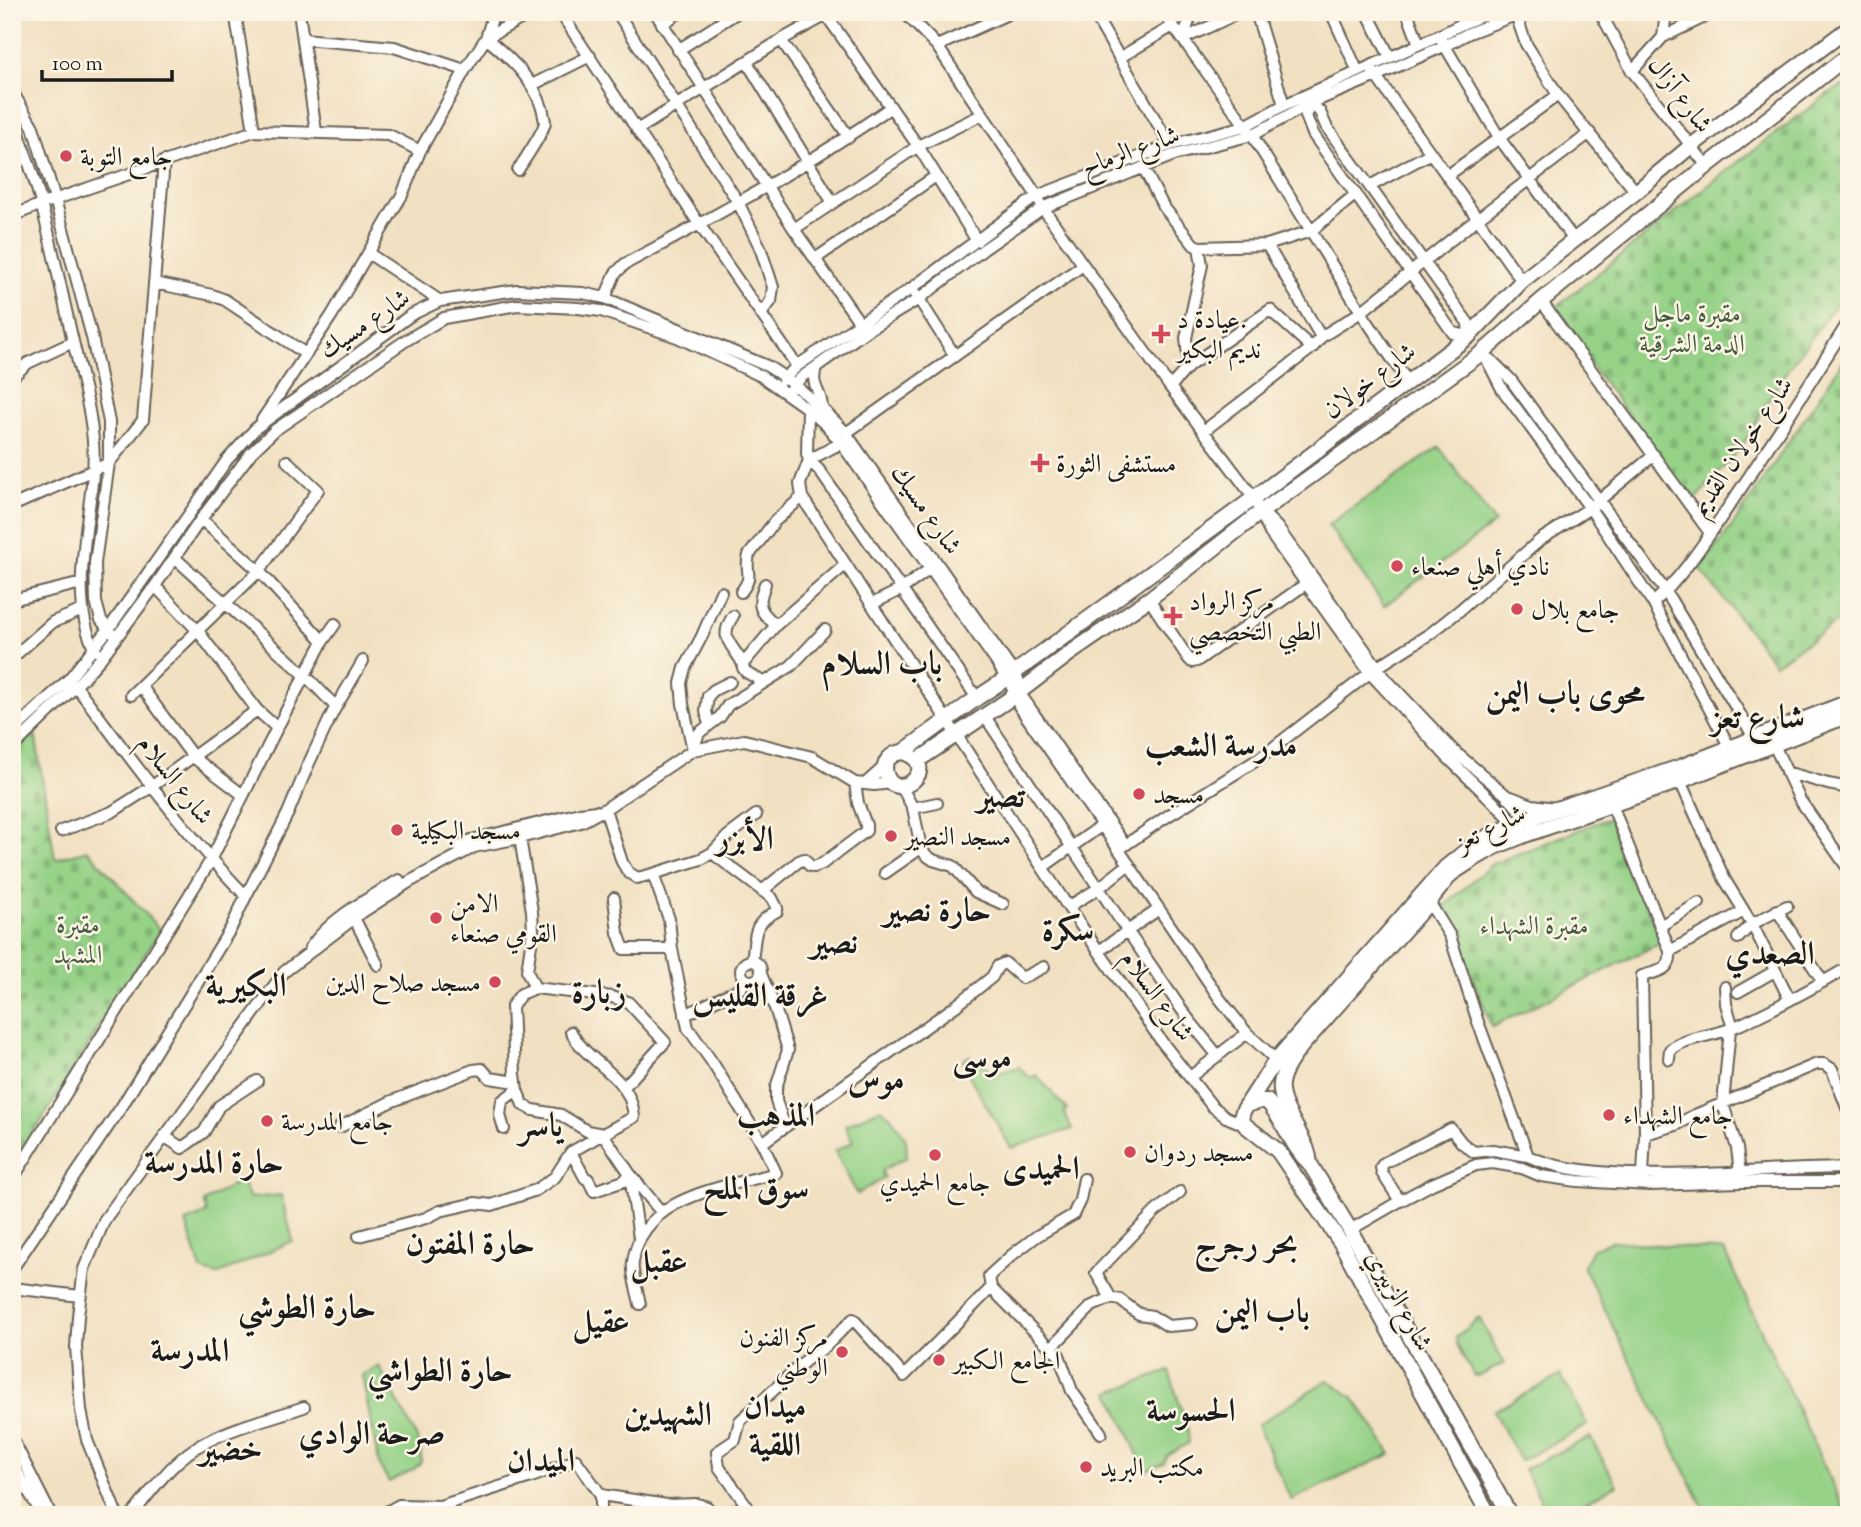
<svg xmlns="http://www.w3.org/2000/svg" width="1861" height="1527" font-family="'Sorts Mill Goudy',Amiri,serif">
<defs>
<pattern id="cemetery-stones" width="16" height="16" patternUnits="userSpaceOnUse" patternTransform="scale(1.75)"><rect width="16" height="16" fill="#95d287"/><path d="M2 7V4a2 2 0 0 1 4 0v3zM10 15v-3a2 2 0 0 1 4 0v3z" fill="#80b474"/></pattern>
</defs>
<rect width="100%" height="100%" fill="#fcf5e5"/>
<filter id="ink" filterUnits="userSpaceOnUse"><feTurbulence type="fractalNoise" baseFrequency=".0143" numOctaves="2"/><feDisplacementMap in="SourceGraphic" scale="14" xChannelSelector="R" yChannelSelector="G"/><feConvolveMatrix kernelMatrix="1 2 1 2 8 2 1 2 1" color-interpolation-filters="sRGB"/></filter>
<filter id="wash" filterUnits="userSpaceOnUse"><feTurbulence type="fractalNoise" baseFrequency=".00686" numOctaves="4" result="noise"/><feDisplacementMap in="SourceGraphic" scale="28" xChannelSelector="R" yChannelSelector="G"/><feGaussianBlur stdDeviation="1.57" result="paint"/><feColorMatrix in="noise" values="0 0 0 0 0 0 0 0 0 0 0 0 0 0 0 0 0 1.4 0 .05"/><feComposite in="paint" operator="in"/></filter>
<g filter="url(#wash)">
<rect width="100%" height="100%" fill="#f1e0c1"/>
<path fill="#95d287" stroke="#587752" stroke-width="2" d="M1439,447l56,76 -111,83 -56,-81z
M969,1056l8,10 6,-4 8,13 28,-8 11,11 6,-3 31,34 -3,3 8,17 -61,19 -40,-69 -8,-19z
M880,1109l10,6 16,24 1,18 -25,13 2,8 -27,16 -22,-43 18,-9 -8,-17z
M241,1180l9,18 31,-3 12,46 -76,34 -16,-5 -15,-48 21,-9 -3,-11z
M1613,1241l111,10 123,264h-140l-124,-249 10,-18z
M1479,1318l25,45 -22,12 -8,1 -17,-31 -1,-8z
M379,1366l42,80v16l-7,7 -25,13 -10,-17 -17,-90z
M1169,1371l19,60 1,12 -22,12 -3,8 -19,8 -35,-79z
M1561,1375l26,50 -67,36 -27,-50z
M1327,1380l27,18 37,56 -100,46 -34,-75z
M1590,1437l27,48 -56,30h-12l-25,-46z"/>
<path fill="url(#cemetery-stones)" stroke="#587752" stroke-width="2" d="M1849,83v203l-68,93 -39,67 -49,57 -142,-192 178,-142 100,-76z
M1849,352v262l-74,50 -75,-95 33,-44z
M35,733l20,126 33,-9 72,80 -148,238v-412z
M1609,818l53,124 -170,85 -48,-121 48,-42z"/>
</g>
<g filter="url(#ink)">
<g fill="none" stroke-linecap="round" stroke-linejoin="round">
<defs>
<path id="minor" d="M235,12l19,119
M299,12l17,120
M494,12l-8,26c24,20 48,41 57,73 0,2 2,10 2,11 -1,10 -21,38 -27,48
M560,12l139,212 98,142
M617,12l121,190 22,45 13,40 -2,14 -10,13
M655,12l139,217 66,94
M824,12l94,134 59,95
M904,12l33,34 100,150 6,12 127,179 84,111 16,35 100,140 78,85 72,70
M1093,12l77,133
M1163,12l89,123 109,177 46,69
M1256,12l28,93
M1331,12l27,60
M1367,12l23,45
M1407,12l12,32
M1515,12l11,32 32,51 78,97
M1600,12l32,59 75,95
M662,24l18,-12
M1663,37l52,-25
M303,39l91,8 71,23
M1183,39l58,-27
M1183,39l9,-27
M781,40l68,97
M1442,41l58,98 74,101
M937,46l75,-34
M678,50l60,-38
M1119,58l54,-32
M747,62l86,141
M1632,71l31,-34 3,-25
M1373,72l149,209
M532,85l58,-29
M12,91l21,36 22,72 37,138 17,85v41l-14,100 1,39 5,18 10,12
M1311,102l-5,14 7,18 140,199 16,3 -1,-13 -142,-197 -6,-14 -9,-9
M12,122l6,9c8,25 18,50 24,76 11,43 20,86 30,130 10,44 25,90 21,136 -4,51 -25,131 3,178
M637,130l144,-90 49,-27
M1143,167l20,39 31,39 5,2 68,-2 44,-14 45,-37
M1447,176l111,-81
M1370,186l61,-33
M12,216l30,-12 212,-73 135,4 31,16
M794,229l124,-83 65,-32
M1267,245l54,92
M368,253l72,48
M815,259l121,-83
M154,283l58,12 13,5 81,54
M915,293l40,63
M605,298l10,-24 10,-10c91,-48 182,-98 266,-157
M1541,301l169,232
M1483,352l19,37 88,119 63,95c30,-26 54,-65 76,-97 42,-61 81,-123 120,-185
M1491,360l20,20 155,212 89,147
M1189,366l-3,-28 16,-73 -3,-18
M816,367c-6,21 5,22 6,40
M12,377l16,-14 45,-21
M783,380l14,-14 115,-78 125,-92 133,-51 75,-19 39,-21 156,-70 24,-12 27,-11
M1170,387l19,-21 81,-56 42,38
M791,388l12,-12 13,-9 50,-36 53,-32 65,-50 59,-41 131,-53 78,-20 59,-32 51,-21 82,-36 25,-13 54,-21
M808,409l-1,45 2,6 10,10 158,228
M262,420l70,-105 70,-120 18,-44 45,-81 21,-32 47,-26
M1205,430l107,-82 9,-11 40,-25 116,-93 113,-86
M846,433l237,-168
M809,460l-9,24 2,13 266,410 94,135 50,64 14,11 19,8
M809,460l32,-17
M12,506l97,-43 34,-43 21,-259
M1266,516l11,11 108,151 69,73 52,44 25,28
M201,519l58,52 64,70
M175,558l130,117 31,32
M765,584c-8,22 -7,26 11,41
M155,586l43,45 59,79 20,18
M721,592l-19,44 -17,32 -4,15 2,21 10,46 6,-17 21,-16 8,-12 63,-39 34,-36
M741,592c14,-18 3,-19 8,-37l26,-34 27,-24
M1149,599l39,59 4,4 5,-1 110,-78
M12,600l70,-17
M1653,603l77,145
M872,604l30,-15 29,-21
M733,616c-15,23 -1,27 10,48
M12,658l41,-36 30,-12
M763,682l-17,-10 -3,-4v-4l33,-39 69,-60
M76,686c54,72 107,145 170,210
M141,686l52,71 50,38
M131,695l128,-124 59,-81 -31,-29
M984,715l144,217 61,88 29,36
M709,725l-3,-14 2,-15 6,-6 16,-8
M12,732l57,-53 39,-49 119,-170 29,-32 155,-113 29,-14 77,-11 66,3 22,5 162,68c30,18 55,41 79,67l156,223 16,23 3,16 104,150
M1774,745l26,55 49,70
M12,748l64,-62 25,-28 54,-72 46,-67 50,-66 24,-23 130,-89 39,-23 73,-13 61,3 23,3 76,26 84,39 47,33 19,17 14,17 154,217 16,25 8,21 100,144 101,149 27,34 29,27
M1786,772l42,12 21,4
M1680,781l45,99 27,44 38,76
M865,784l20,-18
M901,786l12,22 8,40 5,7 7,5 20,6 23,26 27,12
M1511,797l21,8 24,3
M1612,805l58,146c2,20 -12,20 -28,25l3,158 -2,41
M913,808l24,-5
M605,809l17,53 6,10 9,6 16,-4 16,45 3,30 16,79 24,34 50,81 14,30c-52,15 -134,22 -143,89 -2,12 5,30 7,42
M61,831l51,-19 39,-25 106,-77
M520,838l12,73 1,20 -6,40 8,17 77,9 16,5 37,40 -41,45
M459,847l12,-7 109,-27 16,-2
M1121,848l42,-29 97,-61 116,-90 55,-35 29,-23 80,-70 50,-32 64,-53
M712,853l60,45 5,10v3c-26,13 -21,25 -25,50
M1043,867l58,-41
M885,873l36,-25
M653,874l48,-15 11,-6 16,-17 28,-21
M762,891l37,-30 5,-2 6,7 4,1 8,-3 44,-33v-6l-8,-22 -3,-20
M614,898l4,35 6,16h48
M1429,902l21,34 28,86 50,134c26,12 56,15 84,17 79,6 158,-5 237,-5
M1068,907l31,-19 30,-24
M1777,910l46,72
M354,918l24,47
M1660,926l39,-23
M1738,938l14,-14 35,-18
M310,948c21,-31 58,-49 89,-68
M1099,951l60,-42
M1670,951l74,-40
M741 971a10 10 0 1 1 20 0a10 10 0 1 1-20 0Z
M761,974l14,34 13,42 -12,38v13l9,26
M1725,987l1,17 7,24
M535,988l-14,6 -9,12 3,68 2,16 6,15 10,5 28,5 26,16 16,3
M1738,992l37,-21
M685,1015l56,-27 5,-8
M1730,1029l-7,75 14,44 3,25
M571,1032c18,34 60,42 63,85l-31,17 27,40 32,39
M1669,1059l1,-9c17,-14 42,-13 62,-22 40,-17 79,-39 117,-61
M1190,1077l57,-44
M340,1127l50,-25 83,-32 9,-1 8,9 26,4
M504,1129l-4,-14 2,-14 15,-11
M1645,1134l31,-9 19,-10 122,-51h7l8,5 17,44
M164,1136l18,12 22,-16 15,-26 38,-25
M762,1143l195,-138 35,-28 6,-11 7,-3 17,15 22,-11
M571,1152l14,26 3,1 6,12 30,-10 6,-7
M630,1175l9,63
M12,1180l199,-320 66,-132 46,-87 12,-17
M1400,1201l32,-17 44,-19 17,-2 29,5 19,8 36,5 73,4 90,-3h109
M1350,1230l50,-29 -18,-28 -1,-6 3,-4 67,-34 11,14 12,9 19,-2 35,6
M359,1236l67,-18 14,-7 35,-8 17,2 44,-15 19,-13 16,-25 32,-18
M12,1269l110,-163 109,-178 15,-32 42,-83 21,-50 24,-51 30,-51
M12,1288l68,8
M991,1288l-2,-12 23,-21 25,-19 36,-21 7,-15 4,-21
M1111,1298l9,2 19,14 13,2 16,10 24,-2
M1051,1348l8,7 13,36 29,42
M12,1438l39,77
M12,1463l30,52
M117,1515l-30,-75 -6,-30 -5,-63 2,-31 6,-47 21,-50 179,-247 77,-59 48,-31 65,-35 46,-9 61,-16 24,-13 88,-59 51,-10 68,17 43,26 19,2 18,-2
M132,1515c21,-26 43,-58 74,-73 30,-16 66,-24 98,-35
M381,1515l18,-10 41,1 94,-30 42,-16 25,35 66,10 30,-1 10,3 7,8
M601,1515v-20
M722,1515l25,-9 -28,-39 -2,-15 18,-12 5,-19 65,-60 20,-14 28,-28 51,57 87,-88 60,60 41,-42 19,-8 -15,-25 59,-61 25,-20"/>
<path id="major" d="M903,752c41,14 -7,54 -17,22 -4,-12 5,-21 17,-22l74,-54 30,-20 247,-180 215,-162 53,-55 114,-89 55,-46 158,-118
M917,761l97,-65 55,-42 80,-55 112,-87 222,-160 58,-51 166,-135 142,-111
M1247,1105l13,-4h7c17,19 24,45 43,63l40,66 160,285
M1310,1164c-1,-12 -5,-20 -11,-31 -23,-43 -27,-49 4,-89l126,-142 22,-28 23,-15 21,-12 30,-12 155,-54 169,-66
M1489,1515l-148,-272 -63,-92 -33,-26 -4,-7 2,-7 33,-51 20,-23 150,-170 25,-20 18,-11 38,-17 153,-52 169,-65"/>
</defs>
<use href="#minor" stroke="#676156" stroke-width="14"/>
<use href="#major" stroke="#676156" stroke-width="18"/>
<use href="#minor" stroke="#fff" stroke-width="10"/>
<use href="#major" stroke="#fff" stroke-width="14"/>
</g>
</g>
<g fill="#d1495b" stroke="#fcf5e5" stroke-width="2.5">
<circle cx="66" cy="156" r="7"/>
<path d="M1157.5 323.5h7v7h7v7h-7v7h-7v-7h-7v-7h7z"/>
<path d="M1036.5 452.5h7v7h7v7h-7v7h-7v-7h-7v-7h7z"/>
<circle cx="1397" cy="566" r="7"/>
<circle cx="1517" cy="609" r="7"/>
<path d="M1169.5 605.5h7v7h7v7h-7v7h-7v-7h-7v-7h7z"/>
<circle cx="1139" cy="794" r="7"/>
<circle cx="397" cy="830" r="7"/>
<circle cx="891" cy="836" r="7"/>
<circle cx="436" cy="918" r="7"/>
<circle cx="495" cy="982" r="7"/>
<circle cx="1609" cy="1115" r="7"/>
<circle cx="267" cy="1121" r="7"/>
<circle cx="1130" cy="1152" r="7"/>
<circle cx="935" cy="1155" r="7"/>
<circle cx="842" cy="1352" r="7"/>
<circle cx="939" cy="1360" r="7"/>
<circle cx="1086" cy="1467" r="7"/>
</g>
<g text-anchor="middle" stroke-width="5" stroke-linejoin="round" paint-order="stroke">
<g font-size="26" fill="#1c1c1c" stroke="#fcf5e5">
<text transform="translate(1681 94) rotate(53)" y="9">شارع آزال</text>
<text transform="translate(1130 150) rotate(-20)" y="9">شارع الرماح</text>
<text transform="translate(364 323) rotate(-34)" y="9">شارع مسيك</text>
<text transform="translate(1369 380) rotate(-37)" y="9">شارع خولان</text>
<text transform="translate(1741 446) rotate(-56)" y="9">شارع خولان القديم</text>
<text transform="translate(927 509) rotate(55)" y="9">شارع مسيك</text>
<text transform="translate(176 779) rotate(52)" y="9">شارع السلام</text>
<text transform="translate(1490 827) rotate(-26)" y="9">شارع تعز</text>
<text transform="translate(1158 995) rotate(54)" y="9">شارع السلام</text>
<text transform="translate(1400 1300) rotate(61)" y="9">شارع الزبيري</text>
</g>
<g font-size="26" fill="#1c1c1c" stroke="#fcf5e5" text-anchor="start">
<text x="80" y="165">جامع التوبة</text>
<text x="1177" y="328">عيادة د.<tspan x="1177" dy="30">نديم البكير</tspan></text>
<text x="1056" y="472">مستشفى الثورة</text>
<text x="1411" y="575">نادي أهلي صنعاء</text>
<text x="1189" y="610">مركز الرواد<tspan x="1189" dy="30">الطبي التخصصي</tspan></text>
<text x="1531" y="618">جامع بلال</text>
<text x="1153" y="803">مسجد</text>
<text x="411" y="839">مسجد البكيلية</text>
<text x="905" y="845">مسجد النصير</text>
<text x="450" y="912">الامن<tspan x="450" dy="30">القومي صنعاء</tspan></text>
<text x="481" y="991" text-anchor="end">مسجد صلاح الدين</text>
<text x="1623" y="1124">جامع الشهداء</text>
<text x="281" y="1130">جامع المدرسة</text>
<text x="1144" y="1161">مسجد ردوان</text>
<text x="935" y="1191" text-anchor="middle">جامع الحميدي</text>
<text x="828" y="1346" text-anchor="end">مركز الفنون<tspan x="828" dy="30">الوطني</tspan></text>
<text x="953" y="1369">الجامع الكبير</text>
<text x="1100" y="1476">مكتب البريد</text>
</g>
<g font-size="26" fill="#465c41" stroke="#fcf5e5">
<text x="1692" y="322">مقبرة ماجل<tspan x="1692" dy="30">الدمة الشرقية</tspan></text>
<text x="78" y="933">مقبرة<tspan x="78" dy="30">المشهد</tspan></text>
<text x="1534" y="934">مقبرة الشهداء</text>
</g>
<g font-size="33" font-weight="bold" fill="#1c1c1c" stroke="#fcf5e5">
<text x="882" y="674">باب السلام</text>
<text x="1565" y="704">محوى باب اليمن</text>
<text x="1758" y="728">شارع تعز</text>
<text x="1221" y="756">مدرسة الشعب</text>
<text x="1001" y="807">تصير</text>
<text x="745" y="849">الأبزر</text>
<text x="937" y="921">حارة نصير</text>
<text x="1068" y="941">سكرة</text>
<text x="834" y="953">نصير</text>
<text x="1770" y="964">الصعدي</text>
<text x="246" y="996">البكيرية</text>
<text x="599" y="1003">زبارة</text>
<text x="760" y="1006">غرقة القليس</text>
<text x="982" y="1068">موسى</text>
<text x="876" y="1090">موس</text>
<text x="776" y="1126">المذهب</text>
<text x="541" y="1136">ياسر</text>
<text x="214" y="1173">حارة المدرسة</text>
<text x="1041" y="1179">الحميدى</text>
<text x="756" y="1199">سوق الملح</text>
<text x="470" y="1254">حارة المفتون</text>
<text x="1246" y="1254">بحر رجرج</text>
<text x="659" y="1272">عقبل</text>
<text x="307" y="1318">حارة الطوشي</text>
<text x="1262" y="1322">باب اليمن</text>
<text x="601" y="1332">عقيل</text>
<text x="190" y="1361">المدرسة</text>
<text x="440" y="1381">حارة الطواشي</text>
<text x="775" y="1417">ميدان<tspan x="775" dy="38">اللقية</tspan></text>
<text x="1191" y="1421">الحسوسة</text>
<text x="668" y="1425">الشهيدين</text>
<text x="372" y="1444">صرحة الوادي</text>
<text x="231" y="1460">خضير</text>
<text x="541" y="1471">الميدان</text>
</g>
</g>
<rect width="1861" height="1527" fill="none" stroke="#fcf5e5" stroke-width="42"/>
<path d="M42 70v10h130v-10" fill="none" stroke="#1c1c1c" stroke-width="3.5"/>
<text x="52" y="70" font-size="21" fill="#1c1c1c" stroke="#fcf5e5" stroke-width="5" paint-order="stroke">100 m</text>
</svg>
